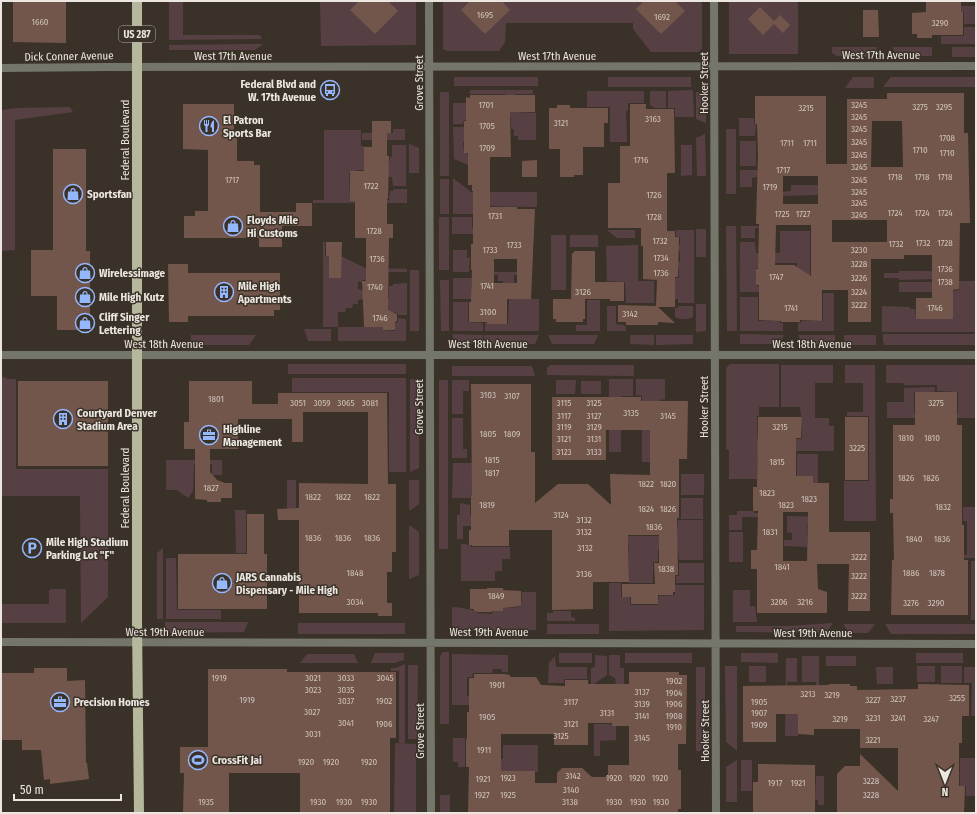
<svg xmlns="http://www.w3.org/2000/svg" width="977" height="814" font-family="'Fira Sans Condensed',sans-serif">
<rect width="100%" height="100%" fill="#3a3228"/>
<path fill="#574044" d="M169,1h14v34h77l2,4 -93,1z
M320,1h96v44l-95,1z
M443,1h259v48l-4,3h-47l-18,-23v-6h-127l-1,19 -6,9h-52l-4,-2z
M729,1h69v53h-69z
M959,6h17v18h-12v-12h-5z
M964,27h12v17h-35v-8h23z
M263,44l-8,6h-86v-5z
M832,47h45l-2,10 -38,-1 -5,-3z
M892,47h40v9h-35z
M952,47h24v10h-24z
M454,77h84v9h-84z
M608,77h83v10h-83z
M853,77h21v11h-29z
M891,77h85v10h-93z
M470,90h63v4h-18v18l21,1v27h-18v-4h-4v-7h-3v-11h-7l1,-24h-35z
M693,90l1,27h-19v-9h-7v-17z
M587,91h57v12h-16v8h-2l1,31h-17v-35h-23z
M650,91h16v17h-13v-2h-3z
M440,92h9v84h-9z
M696,92h10v31l-10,-4z
M453,103h13l1,17h-3l-1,4h-10z
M70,107l3,5 -58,8v130l-14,1v-139l1,-2 14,-2z
M739,118h15v6h2l-1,12h-16z
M453,127h11v5l4,1v9h-5l1,11h3l1,5h19l-16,8 -17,-7z
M393,129h12v11h-43v-7h31z
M726,129h10v65h-10z
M324,130h37v16h3v24h-7l-1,2 -7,1 1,27h39l1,-9h3v-2h14v14h-94v-3h11z
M705,134l1,42h-9l-1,-38z
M740,141h16v25h-16z
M409,144l10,4v25h-10z
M392,145h14v41h-13l-1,-9h-26l-1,-11h24l1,-9h2z
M681,145h11v30l-11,1z
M740,170h18v7l-6,1v9h-12z
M453,178l18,14h66v15l-60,-1v2h-4v6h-20z
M440,179h9v35h-9z
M791,185h27v10l-38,1v-4l11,-1z
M439,217h10v53h-10z
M452,217h20v10l2,1v6h-22z
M726,226h10l1,105h-10z
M741,226h35v2h-21v10h-14z
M696,229h10v28h-10z
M607,230h28v8h-18z
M676,230h18v73h-16v-4h-3v-21h4v-11h-3v-5h4v-10l-4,-7h4v-8l-4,-1z
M780,231h30v48h-13v-16h-30l-1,5h-10v18h9v6h-25v-50h15l1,11h24z
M551,235h15v55h-15z
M570,235h28v12h-28z
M323,242h2v14l18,1 22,11 42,1v3h-24l-1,8h-20v2h-4v7l6,2v8l-6,1v4h-5l-1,4h-6l-1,4h-7v15h-15z
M638,245v36h16v22h-28l-1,-21 -18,-1 -1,-35z
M453,250h14v8h3l-1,14h-16z
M410,270h9v61h-9z
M899,271h31l2,1v7l-33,1v-2h-15v-5h15z
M489,272h43v3h-18v14l-11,-5v-3h-5v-6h-9z
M453,278h19l-1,11 24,10h-42z
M440,280h9v51h-8z
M959,281h17v51h-94v-26l28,1v2h5l1,10h37v-22h-9l-7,-6h19l1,-1h2z
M899,282h31l2,1v9h-33z
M407,283v32h-8l-1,-1 -3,-2h-11v-14h5v-12h4v-2z
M823,293h11v38h-36v-8h3v-2h22z
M740,297h18v24h21l1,2h3v8h-43z
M509,299h30v32h-54v-9h1l1,2h21z
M587,300h13v31h-24v-6h11z
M453,302h15v20l15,1v8h-30z
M696,304h10v27l-10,1z
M607,306h9v18l7,1 3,2v4h-19z
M678,306h15v11c-7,3 -11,3 -18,0v-9h3z
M398,318l8,1v22h-68v-14h45v3l12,1v-8l3,-1z
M304,329h27v12h-23z
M453,334l30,1v9h-30z
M740,334l44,1 -4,9h-40z
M883,334h93v11h-91l-2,-3z
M191,335h65l-7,10h-58z
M484,335h55l-4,9h-51z
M548,335h50l-4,9h-42z
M630,335h24v10l-24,-1z
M656,335h37v9l-37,1z
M798,335h37v9h-33z
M844,335h32v10h-32z
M288,364h118v10h-118z
M730,364h49v43h-20v9h-2v23h45v-22l-1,-1 -1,-9h-19v-42h52v18h-18v35h14v8h5v25h-58l-19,4v24h-28v-29l-3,-1v-81z
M550,365h84v11l-87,-1v-7z
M845,365h30l1,156h-32v-40h25v-65h-22v-4h16v-29h-18z
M886,365h90v53h-89v-16h17v-14l31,-1v4l-3,1h-18v22h44v-22l-21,-1v-6h-33l-1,-2h-17z
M452,366h80l3,10h-83z
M1,376l7,3h8v90h92v128l-27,26 -1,-127h-79z
M292,378h114v94h-17v-80h-97z
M410,379h9v89l-9,4z
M609,379h24v17h-12v56h-12z
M636,379h29v20l-5,1v62h-18v-66l-6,-1z
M439,380h9v169h-9z
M452,380h17v11h-6v23h-11z
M556,380h20l-1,14h-19z
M581,381h20v13h-20z
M452,418h11v31h4v9h-15z
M797,454h21v29h-21z
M166,460h56v15h-10v-11h-18l-1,27 -5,7 -11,-8h-11z
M453,463h19v18h47l-42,15h-6l-1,2h-18z
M681,474h23v21h-23z
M287,480h9v29h-9z
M409,480h10v24l-8,6h-2z
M681,498h22v21h-22z
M460,503l10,2v11h30v10h-37v13h-6v-24h3z
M963,507h13v51h-79v-3h70v-34h-4z
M235,510h11v43h-10z
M737,511h16l1,2h28v4h-40v13h-13v-15h8z
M787,516l41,1v6h-21v24l-23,-1v-6h8v-7l-5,-1z
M678,520h25v40h-24l-1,-10h-20v12h-5v21h-24v-39h-16v-8h64z
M409,526h2l8,6v43l-10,4z
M729,532h14v30h-14z
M461,544h6v1h4v2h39v12h-8v12h-7v10h-34z
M163,548v71h-6v-66z
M166,558h10l1,52h44v9h-55z
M971,561h5v59h-5z
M679,563h25v20h-28v-7h3z
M609,583h12v14h9v8h28l1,-9 16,-1v-10h29v45l-95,1z
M51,589h15v34h-65v-19h48v-13z
M733,590h17v16h5l2,16h-24z
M522,592h14v38l-80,1 -4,-4v-20c10,0 17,3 25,4v2l15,1 1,-3h10v-3l18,-1z
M553,611h18v6l4,1v3h-28v-8h6z
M165,622h83l-4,10 -79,1z
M298,623h107v11h-107z
M833,623l-7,10 -90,-1v-6h52z
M547,624h52v10h-52z
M843,624h32l-7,9h-19z
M885,624h91v10h-85z
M443,652h6v72h-9v-68z
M375,653h29v7l-9,3h-24z
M559,653h33v10h-33z
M625,653h67v10h-67z
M741,653h37v10l-37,-1z
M916,653h47v10h-47z
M307,654h47l4,9h-58z
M452,654l56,1v17h-6l-1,-3h-8l-1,4h-19l-1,4h-5v19l44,9h-59z
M595,655l12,1v19l-13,9v39h-3v-55l4,-1z
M609,655h11v13h4v17h-8l-1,-7 -6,-3z
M555,656l1,11h31v12h-23v4h-16l1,-20z
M802,656h17v40h-3v-14h-14z
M826,656h30v10h-30z
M786,658h11v24h-10v23h20l-9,15v16h-13z
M405,664v79h-6v-72h-8v-3h5z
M408,665h10l-1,74h-9z
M725,666h12v85l-11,-9z
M749,666h17v16h-17z
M917,666h18v16h-18z
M941,666h21v17h-21z
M696,667h9v78l-5,6h-4z
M876,667h17v17h-16z
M964,667h12v49h-5l1,-33h-8z
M594,724h17l1,2h4v14l-16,1v15h-6z
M453,738h12v29h-7v-5h-5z
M395,743l21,1v69h-22z
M503,745h35v27l-42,-1v-12h7z
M960,758h16v38h-10v-10h-6z
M737,760v42h-11v-35z
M741,760h11v31h-11z
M816,776h8v29h-6v-5h-3z
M440,795h10v18h-10z"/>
<path fill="#73564b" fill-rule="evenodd" d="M13,1h53v42l-53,-1z
M359,1h29l10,10 -23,23 -25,-24z
M470,1h32l8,9 -25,24 -24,-24z
M644,1h31l10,10 -24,23 -25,-25z
M926,1h35v11h2v23h-31v3h-15v-4h-5v-21l14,-1z
M760,7l14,14 6,-6 10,10 -7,8 -9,-9 -11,11 -15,-16z
M863,10h15l1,27h-16z
M887,93h77v40h4l2,90h-10l-1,66 -6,1v29h-37v-21h16v-43h-28v4h-33v63h-23v-32h-26v31l-22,-1v2h-19v-1l-22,-1v-35h-3v-16h2l1,-45h-3l2,-69 -1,-31h-2v-28h71v68h21v-65h40zM872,121h30l1,46h-32zM783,176h35v28h-35zM832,220h55v22h-55zM776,225h35v51l-17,-11h-19z
M470,95h65v17h-25l1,45h-21v50h27v2h18l-4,90h-24v25h-20v-2h-18v-20h2l1,-32h-1v-26h2v-53h-1v-6h-4v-32h-4v-32h2v-24l4,1zM494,259h23v24h-23z
M183,104h51v34h3v23h17v4h6v47h36v-9h16v23h-30v21h-23v-9h-75v-22h11v-5h13v-61l-25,-1z
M630,104h16v5h28l1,64h-8v58h8v6h4l-1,40h-3v30h-17l17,16 -17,-1v3h-32v-3h-8v-17l38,1 1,-26 -14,-1v-33h-2v-18h-33v-45h12v-37h10z
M557,105h13v3h38v15h-4v24h-21v28h-9v2h-14v-28h-11v-41h8z
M372,121h19v12h-4v23h2l-1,43h-1v25h6v14h-4l-1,72 9,4v7l-2,1v8h-12v-3h-19l-2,-46h4v-43h-11v-37h-5v-30h14v-24h8z
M53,149h33v102h4v79h-33v-34h-26v-46h22z
M537,160v17h-15v-16z
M326,242h16l-1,36h-12v-22h-3z
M574,251h21v31h29v19h-14v-2h-25v20h-2v3h-27v-3h-3v-20h18l1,-46h2z
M168,264h20v9h92v37h-6v6h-86v6h-19z
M18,381h90v85h-90z
M189,381h63v23h26v-11h109l1,91h8v68h-4v20h-5v31h5v13h-14v-3h-79v-93h-21l-1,-11 22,-1v-25l69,1v-72h-65v30h-11v-23h-54v30h-28v23l7,8 8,3h7v15h-11v4h-14v-2l-12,-1v-50h-11v-27h5z
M471,384h60v68h4v51l23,-19h30l23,21 -1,-31 40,1v-45h-44v30h-54v-63h89v4h47l-1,58h-8v59h-2l1,57h-3v17h-2v3h-15v9h-27v-7h-9v-13h33l-1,-21h5v-28h-31l1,47h-36v27l-41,1v-80h-43v16h-37v-1h-3v-15h2v-34h1z
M915,392h42v33h5v100h2v35h4v55h-77l1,-55h2l-1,-47h-3v-14h3v-74h22z
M758,417h44l-1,21h-5v38h17v7h16v49h41v79h-22l1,-47h-32l1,25 9,3v21h-70v-44h-6v-19h6l1,-39h-5v-24h4zM783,512h25l-1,49h-24z
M845,417h23v63h-23z
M247,514h17v40h3v55h-89v-55h69z
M487,588h16v2l18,1v15l-18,2v3h-11v1h-15v-1h-3v-2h-4v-20h17z
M34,668h33v13l18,-1 1,83h1l2,16 -39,5v-5l-6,1 -3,-30h-19v-10h-21v-67h33z
M208,669h79v3h109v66h-6v75h-90v-40h-71v40h-46l1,-40h-4v-26h28z
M629,672h50v3h8l-1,69h-8v26h3v39h-3v4h-210l1,-46h-3v-28h1v-27h2v-34h5v-4h30l6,1v2h26l5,8 24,1v-6h23v4h41zM588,723h24v3h17v39h-21v12h-16l-10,-9h-20l-5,5v10h-22v-12h-34v-37h53v11h34z
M829,684h21v2h7v4l61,-1v-5l51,1v31h-7v27h-3v43h6l-1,27h-127v-39l8,-8h15v-12l38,37v-43h-38v-19h-46v6l-16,-1v-20h-22v28h-33v-56l86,-1z
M758,764l57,1v48h-62v-31h5z"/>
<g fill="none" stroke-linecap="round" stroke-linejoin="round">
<path stroke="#75766a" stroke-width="8" d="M429,1l2,812
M714,1l2,812
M1,355h975
M1,642l975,2"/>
<path stroke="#75766a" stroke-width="8" d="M1,68l105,-1 870,-1"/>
<path stroke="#b6b89e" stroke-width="10" d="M137,1v621l2,191"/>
</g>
<defs>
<symbol id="bus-ring" viewBox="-11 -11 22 22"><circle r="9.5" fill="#3a3228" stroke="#95b7fd" stroke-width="1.5"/><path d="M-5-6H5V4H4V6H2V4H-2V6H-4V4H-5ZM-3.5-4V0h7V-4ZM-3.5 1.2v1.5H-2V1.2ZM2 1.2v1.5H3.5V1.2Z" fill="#95b7fd"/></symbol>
<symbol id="restaurant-ring" viewBox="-11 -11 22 22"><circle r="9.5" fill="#3a3228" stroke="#95b7fd" stroke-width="1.5"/><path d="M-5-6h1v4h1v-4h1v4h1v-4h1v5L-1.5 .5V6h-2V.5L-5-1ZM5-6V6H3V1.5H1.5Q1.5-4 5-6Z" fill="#95b7fd"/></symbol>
<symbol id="shop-ring" viewBox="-11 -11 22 22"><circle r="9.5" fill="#3a3228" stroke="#95b7fd" stroke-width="1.5"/><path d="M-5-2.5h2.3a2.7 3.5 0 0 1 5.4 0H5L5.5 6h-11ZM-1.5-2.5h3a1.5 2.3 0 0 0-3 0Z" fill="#95b7fd"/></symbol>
<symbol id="building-ring" viewBox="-11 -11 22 22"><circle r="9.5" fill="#3a3228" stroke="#95b7fd" stroke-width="1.5"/><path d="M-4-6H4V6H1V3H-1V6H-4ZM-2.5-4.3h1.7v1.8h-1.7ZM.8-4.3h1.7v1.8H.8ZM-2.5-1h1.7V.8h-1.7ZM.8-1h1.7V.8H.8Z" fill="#95b7fd"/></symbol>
<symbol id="office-ring" viewBox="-11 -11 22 22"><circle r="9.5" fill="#3a3228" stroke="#95b7fd" stroke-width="1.5"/><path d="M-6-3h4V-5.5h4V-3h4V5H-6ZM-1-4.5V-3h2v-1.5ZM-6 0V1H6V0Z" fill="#95b7fd"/></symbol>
<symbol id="parking-ring" viewBox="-11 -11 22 22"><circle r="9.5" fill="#3a3228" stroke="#95b7fd" stroke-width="1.5"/><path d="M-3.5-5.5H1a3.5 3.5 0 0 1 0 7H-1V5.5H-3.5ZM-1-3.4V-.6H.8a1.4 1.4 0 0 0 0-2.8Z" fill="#95b7fd"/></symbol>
<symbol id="stadium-ring" viewBox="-11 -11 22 22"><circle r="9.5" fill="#3a3228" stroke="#95b7fd" stroke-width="1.5"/><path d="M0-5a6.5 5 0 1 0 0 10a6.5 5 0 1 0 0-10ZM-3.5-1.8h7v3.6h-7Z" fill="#95b7fd"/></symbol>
</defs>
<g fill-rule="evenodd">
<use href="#bus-ring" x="319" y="79" width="22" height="22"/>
<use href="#restaurant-ring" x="198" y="115" width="22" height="22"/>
<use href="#shop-ring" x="62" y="183" width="22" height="22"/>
<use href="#shop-ring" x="222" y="215" width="22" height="22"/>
<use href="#shop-ring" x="74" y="262" width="22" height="22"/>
<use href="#building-ring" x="213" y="281" width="22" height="22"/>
<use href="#shop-ring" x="74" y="286" width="22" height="22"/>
<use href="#shop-ring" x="74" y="312" width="22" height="22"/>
<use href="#building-ring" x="52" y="408" width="22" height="22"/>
<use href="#office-ring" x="198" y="424" width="22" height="22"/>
<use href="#parking-ring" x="21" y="537" width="22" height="22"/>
<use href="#shop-ring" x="211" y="572" width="22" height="22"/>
<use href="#office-ring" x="49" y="691" width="22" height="22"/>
<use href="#stadium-ring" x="187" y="749" width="22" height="22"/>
</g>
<g text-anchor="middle" stroke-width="3" stroke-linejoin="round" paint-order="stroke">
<g font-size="9" fill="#cdc2bb">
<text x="485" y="18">1695</text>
<text x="662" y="20">1692</text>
<text x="40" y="25">1660</text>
<text x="940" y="26">3290</text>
<text x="486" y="108">1701</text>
<text x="859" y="108">3245</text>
<text x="920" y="110">3275</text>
<text x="944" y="110">3295</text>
<text x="806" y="111">3215</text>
<text x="859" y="120">3245</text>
<text x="653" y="122">3163</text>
<text x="561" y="126">3121</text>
<text x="487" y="129">1705</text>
<text x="859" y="132">3245</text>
<text x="947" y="141">1708</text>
<text x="859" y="145">3245</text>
<text x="787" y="146">1711</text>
<text x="810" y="146">1711</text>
<text x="487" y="151">1709</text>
<text x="920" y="153">1710</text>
<text x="947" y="156">1710</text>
<text x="859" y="158">3245</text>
<text x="641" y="163">1716</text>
<text x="859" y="170">3245</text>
<text x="783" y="173">1717</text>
<text x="895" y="180">1718</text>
<text x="922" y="180">1718</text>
<text x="945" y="180">1718</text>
<text x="232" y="183">1717</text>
<text x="859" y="183">3245</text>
<text x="371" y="189">1722</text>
<text x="770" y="190">1719</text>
<text x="859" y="195">3245</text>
<text x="654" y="198">1726</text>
<text x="859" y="206">3245</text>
<text x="895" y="216">1724</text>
<text x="922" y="216">1724</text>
<text x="945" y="216">1724</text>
<text x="782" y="217">1725</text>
<text x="803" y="217">1727</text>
<text x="859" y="218">3245</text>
<text x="495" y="219">1731</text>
<text x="654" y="220">1728</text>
<text x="374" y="234">1728</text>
<text x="660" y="244">1732</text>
<text x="923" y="246">1732</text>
<text x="945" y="246">1728</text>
<text x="896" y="247">1732</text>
<text x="514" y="248">1733</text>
<text x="490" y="253">1733</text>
<text x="859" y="253">3230</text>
<text x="661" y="261">1734</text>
<text x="377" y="262">1736</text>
<text x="859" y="267">3228</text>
<text x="945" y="272">1736</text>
<text x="661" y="276">1736</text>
<text x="776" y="280">1747</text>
<text x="859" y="281">3226</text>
<text x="945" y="285">1738</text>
<text x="487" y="289">1741</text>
<text x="375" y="290">1740</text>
<text x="583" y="295">3126</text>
<text x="859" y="295">3224</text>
<text x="859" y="308">3222</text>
<text x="791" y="311">1741</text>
<text x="935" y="311">1746</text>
<text x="488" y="315">3100</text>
<text x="630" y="317">3142</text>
<text x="380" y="321">1746</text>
<text x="488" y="398">3103</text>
<text x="512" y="399">3107</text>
<text x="216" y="402">1801</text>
<text x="298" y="406">3051</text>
<text x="322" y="406">3059</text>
<text x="346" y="406">3065</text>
<text x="370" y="406">3081</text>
<text x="564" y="406">3115</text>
<text x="594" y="406">3125</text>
<text x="936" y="406">3275</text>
<text x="631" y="416">3135</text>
<text x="564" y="419">3117</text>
<text x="594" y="419">3127</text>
<text x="668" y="419">3145</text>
<text x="564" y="430">3119</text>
<text x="594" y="430">3129</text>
<text x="780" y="430">3215</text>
<text x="488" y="437">1805</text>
<text x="512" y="437">1809</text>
<text x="906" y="441">1810</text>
<text x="932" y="441">1810</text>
<text x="564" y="442">3121</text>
<text x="594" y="442">3131</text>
<text x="857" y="451">3225</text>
<text x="564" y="455">3123</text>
<text x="594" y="455">3133</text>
<text x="492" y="463">1815</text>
<text x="777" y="465">1815</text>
<text x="492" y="476">1817</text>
<text x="906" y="481">1826</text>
<text x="931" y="481">1826</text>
<text x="646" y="487">1822</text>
<text x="668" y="487">1820</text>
<text x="211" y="491">1827</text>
<text x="767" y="496">1823</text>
<text x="313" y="500">1822</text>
<text x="343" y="500">1822</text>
<text x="372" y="500">1822</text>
<text x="809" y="502">1823</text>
<text x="487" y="508">1819</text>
<text x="786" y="508">1823</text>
<text x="943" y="510">1832</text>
<text x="646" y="512">1824</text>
<text x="668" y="512">1826</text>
<text x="561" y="518">3124</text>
<text x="584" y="523">3132</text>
<text x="654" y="530">1836</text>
<text x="584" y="535">3132</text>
<text x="770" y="535">1831</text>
<text x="313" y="541">1836</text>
<text x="343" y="541">1836</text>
<text x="372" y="541">1836</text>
<text x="914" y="542">1840</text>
<text x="942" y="542">1836</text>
<text x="585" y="551">3132</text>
<text x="859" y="560">3222</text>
<text x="782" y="570">1841</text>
<text x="666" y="572">1838</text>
<text x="355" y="576">1848</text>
<text x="911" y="576">1886</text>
<text x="937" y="576">1878</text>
<text x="584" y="577">3136</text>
<text x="859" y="579">3222</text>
<text x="496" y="599">1849</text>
<text x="859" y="599">3222</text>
<text x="355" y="605">3034</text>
<text x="779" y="605">3206</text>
<text x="805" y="605">3216</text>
<text x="911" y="606">3276</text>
<text x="936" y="606">3290</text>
<text x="219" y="681">1919</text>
<text x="313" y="681">3021</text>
<text x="346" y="681">3033</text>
<text x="385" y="681">3045</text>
<text x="674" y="684">1902</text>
<text x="497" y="688">1901</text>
<text x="313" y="693">3023</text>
<text x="346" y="693">3035</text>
<text x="642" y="695">3137</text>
<text x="674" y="696">1904</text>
<text x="808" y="697">3213</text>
<text x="832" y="698">3219</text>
<text x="957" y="701">3255</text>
<text x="898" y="702">3237</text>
<text x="247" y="703">1919</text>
<text x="873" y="703">3227</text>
<text x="346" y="704">3037</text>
<text x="384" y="704">1902</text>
<text x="571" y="705">3117</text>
<text x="759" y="705">1905</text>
<text x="642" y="707">3139</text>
<text x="674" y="707">1906</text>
<text x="312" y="715">3027</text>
<text x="607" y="716">3131</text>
<text x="759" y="716">1907</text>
<text x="642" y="719">3141</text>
<text x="674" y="719">1908</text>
<text x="487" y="720">1905</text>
<text x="873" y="721">3231</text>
<text x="898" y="721">3241</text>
<text x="840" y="722">3219</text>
<text x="931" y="722">3247</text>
<text x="346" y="726">3041</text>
<text x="384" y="727">1906</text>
<text x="571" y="727">3121</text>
<text x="759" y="728">1909</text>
<text x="674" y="730">1910</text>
<text x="313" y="737">3031</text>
<text x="561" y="739">3125</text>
<text x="642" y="741">3145</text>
<text x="873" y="743">3221</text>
<text x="484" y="753">1911</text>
<text x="306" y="765">1920</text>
<text x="331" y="765">1920</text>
<text x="369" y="765">1920</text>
<text x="573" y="779">3142</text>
<text x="508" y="781">1923</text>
<text x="614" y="781">1920</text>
<text x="637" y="781">1920</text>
<text x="660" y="781">1920</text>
<text x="483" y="782">1921</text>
<text x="871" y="784">3228</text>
<text x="775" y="786">1917</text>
<text x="798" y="786">1921</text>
<text x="571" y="793">3140</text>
<text x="482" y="798">1927</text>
<text x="508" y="798">1925</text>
<text x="871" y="798">3228</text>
<text x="206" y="805">1935</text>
<text x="318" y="805">1930</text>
<text x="344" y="805">1930</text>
<text x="369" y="805">1930</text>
<text x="570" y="805">3138</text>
<text x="614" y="805">1930</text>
<text x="638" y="805">1930</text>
<text x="661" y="805">1930</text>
</g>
<rect fill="#3a3228" stroke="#b6b0a9" stroke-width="1" x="119" y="26" width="36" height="16" rx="3"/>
<g font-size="10" font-weight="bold" fill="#ebe6e0">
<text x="137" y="38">US 287</text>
</g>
<g font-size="11" fill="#ebe6e0" stroke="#3a3228">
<text x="881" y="59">West 17th Avenue</text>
<text transform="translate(69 56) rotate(-1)" y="4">Dick Conner Avenue</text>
<text x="233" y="60">West 17th Avenue</text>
<text x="557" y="60">West 17th Avenue</text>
<text transform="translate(419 83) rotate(-90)" y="4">Grove Street</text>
<text transform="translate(704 83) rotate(-90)" y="4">Hooker Street</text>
<text transform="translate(125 140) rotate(-90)" y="4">Federal Boulevard</text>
<text x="164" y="348">West 18th Avenue</text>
<text x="488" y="348">West 18th Avenue</text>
<text x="812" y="348">West 18th Avenue</text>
<text transform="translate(419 407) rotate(-90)" y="4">Grove Street</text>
<text transform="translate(704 407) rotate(-90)" y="4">Hooker Street</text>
<text transform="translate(125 488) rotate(-90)" y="4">Federal Boulevard</text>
<text x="165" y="636">West 19th Avenue</text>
<text x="489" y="636">West 19th Avenue</text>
<text x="813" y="637">West 19th Avenue</text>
<text transform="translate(420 731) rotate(-90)" y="4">Grove Street</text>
<text transform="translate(705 731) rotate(-90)" y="4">Hooker Street</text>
</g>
<g font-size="11" font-weight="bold" fill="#ebe6e0" stroke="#3a3228" text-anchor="start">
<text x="316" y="88" text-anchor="end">Federal Blvd and<tspan x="316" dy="13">W. 17th Avenue</tspan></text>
<text x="223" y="124">El Patron<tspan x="223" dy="13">Sports Bar</tspan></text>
<text x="87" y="198">Sportsfan</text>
<text x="247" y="224">Floyds Mile<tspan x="247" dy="13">Hi Customs</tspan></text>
<text x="99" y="277">Wirelessimage</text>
<text x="238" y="290">Mile High<tspan x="238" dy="13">Apartments</tspan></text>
<text x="99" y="301">Mile High Kutz</text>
<text x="99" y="321">Cliff Singer<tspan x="99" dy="13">Lettering</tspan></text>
<text x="77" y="417">Courtyard Denver<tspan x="77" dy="13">Stadium Area</tspan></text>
<text x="223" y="433">Highline<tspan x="223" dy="13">Management</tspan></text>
<text x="46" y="546">Mile High Stadium<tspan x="46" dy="13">Parking Lot "F"</tspan></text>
<text x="236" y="581">JARS Cannabis<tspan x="236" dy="13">Dispensary - Mile High</tspan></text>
<text x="74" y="706">Precision Homes</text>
<text x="212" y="764">CrossFit Jai</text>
</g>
</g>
<rect width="977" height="814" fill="none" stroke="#ebe6e0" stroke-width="4"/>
<g transform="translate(945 782) rotate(180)" stroke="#3a3228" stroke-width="3" paint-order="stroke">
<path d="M0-3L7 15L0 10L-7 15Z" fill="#ebe6e0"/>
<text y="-6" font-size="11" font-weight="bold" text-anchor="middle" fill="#ebe6e0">N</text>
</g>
<path d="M14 794v6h107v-6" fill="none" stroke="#ebe6e0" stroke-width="2"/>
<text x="20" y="794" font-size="12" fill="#ebe6e0" stroke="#3a3228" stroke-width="3" paint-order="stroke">50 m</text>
</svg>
